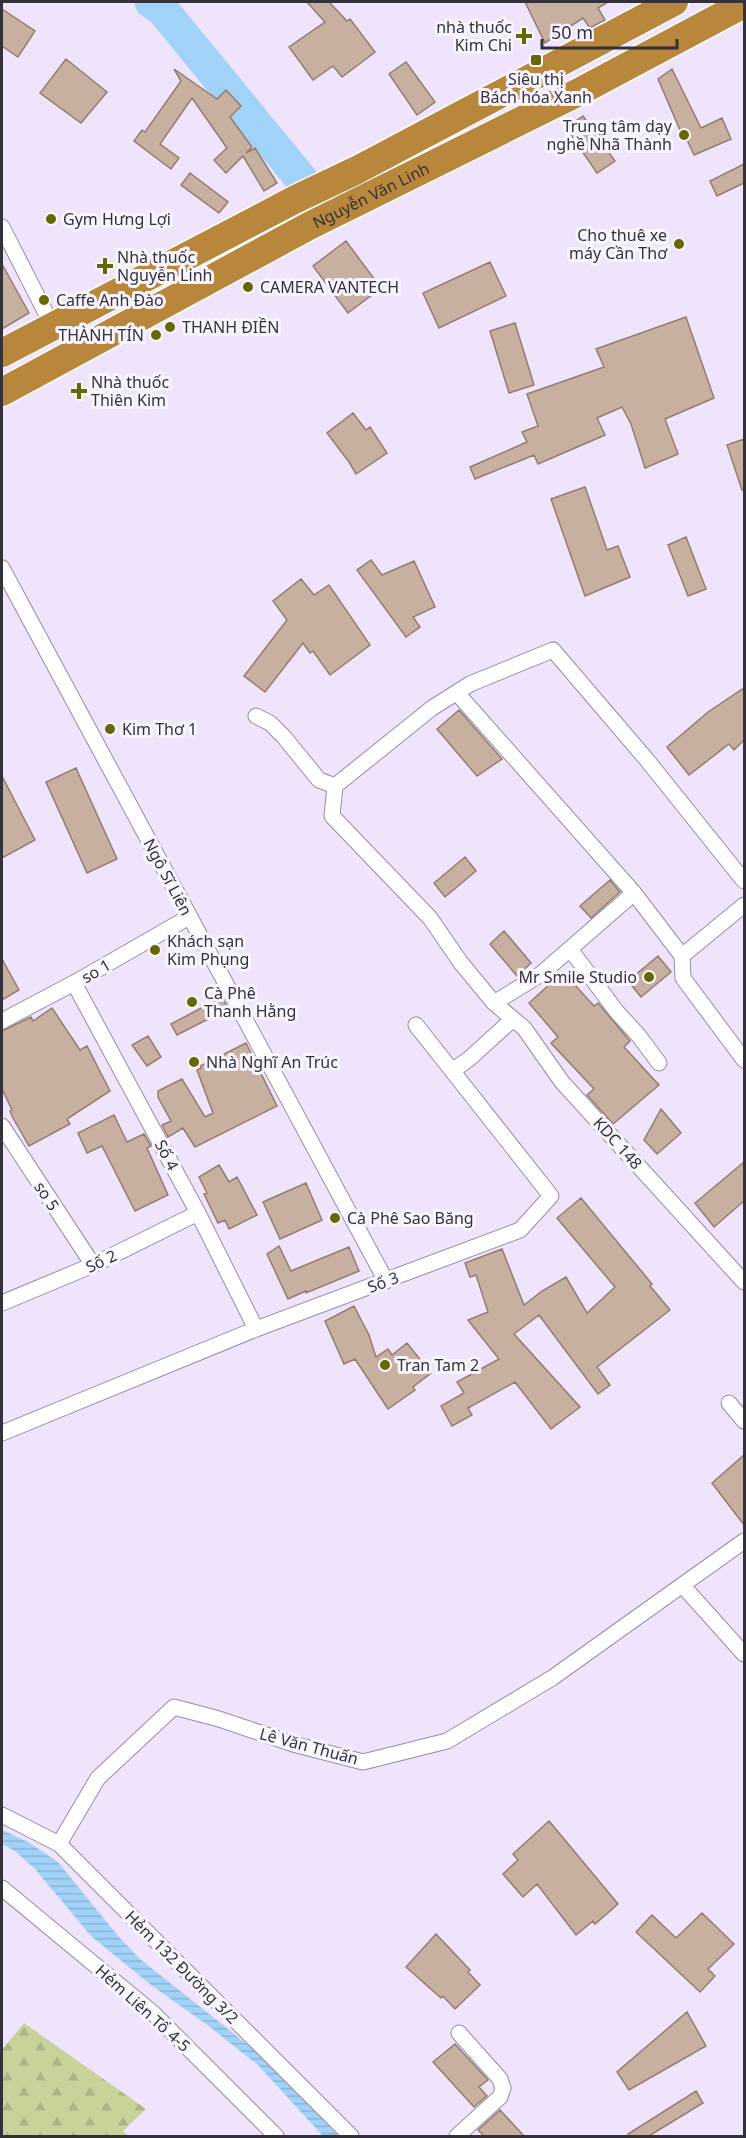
<svg xmlns="http://www.w3.org/2000/svg" width="746" height="2138" font-family="'Noto Sans',sans-serif">
<defs>
<pattern id="forest-firs" width="22" height="20" patternUnits="userSpaceOnUse" patternTransform="scale(1.5)"><rect width="22" height="20" fill="#c8d299"/><path d="M5 1l3.5 6h-7zM16 11l3.5 6h-7z" fill="#acb585"/></pattern>
<pattern id="water-rules" width="6" height="5" patternUnits="userSpaceOnUse" patternTransform="scale(1.5)"><rect width="6" height="5" fill="#a1d2f8"/><path d="M0 2.5h6" fill="none" stroke="#8bb5d5"/></pattern>
</defs>
<rect width="100%" height="100%" fill="#f0e4fd"/>
<path fill="url(#forest-firs)" d="M24,2023l122,86 -23,22 5,5h-126v-86z"/>
<path fill="url(#water-rules)" d="M2,1830l26,12 30,20 60,74 22,23 118,94 64,62 16,21h-15l-65,-71 -52,-41 -55,-39 -60,-49 -56,-67 -20,-18 -13,-7z"/>
<g fill="none" stroke-linecap="round" stroke-linejoin="round">
<path stroke="#a1d2f8" stroke-width="33" d="M151,2l10,6 141,172"/>
</g>
<path fill="#c7b09f" stroke="#937d6d" stroke-width="1.5" d="M307,2h22l18,19 3,-2 25,33 -33,25 -9,-11 -20,14 -24,-33 36,-25z
M525,2h83l-10,6 7,12 -15,8 -7,-10 -38,25z
M2,9l33,22 -17,26 -16,-11z
M66,59l41,33 -26,31 -41,-30z
M406,62l29,40 -18,13 -28,-41z
M174,69l43,30 9,-9 15,16 -11,11 22,30 -6,6 9,-5 22,35 -13,8 -21,-35 -17,17 -12,-13 13,-12 -35,-50 -32,46 19,14 -8,11 -37,-28 8,-11 3,2 36,-51z
M672,69l29,59 21,-10 9,21 -37,16 -12,-26 -2,1 -22,-51z
M583,116l32,45 -18,12 -31,-45z
M744,164v19l-27,13 -7,-15z
M190,173l38,29 -9,11 -38,-28z
M346,241l35,47 -33,25 -35,-47z
M490,262l16,34 -67,32 -16,-35z
M2,264l27,49 -27,16z
M686,317l28,81 -49,21 13,35 -33,14 -14,-44 -9,-17 -25,11 8,17 -67,29 -4,-9 -59,24 -5,-12 57,-25 -5,-10 16,-6 -11,-32 77,-27 -8,-18z
M515,323l19,62 -25,8 -19,-62z
M353,413l13,17 4,-3 17,26 -31,21 -7,-12 -22,-29z
M744,439v50l-2,1 -15,-45z
M585,487l22,63 11,-4 12,31 -45,19 -34,-97z
M686,537l20,52 -18,7 -20,-51z
M371,560l11,15 32,-14 21,46 -22,10 7,10 -14,10 -49,-67z
M301,579l13,16 15,-10 41,60 -40,30 -17,-24 -3,2 -7,-10 -38,49 -21,-16 43,-56 -14,-19z
M744,688v52l-10,10 -5,-6 -40,31 -22,-28 41,-35z
M459,710l43,49 -25,17 -40,-47z
M76,768l41,91 -30,14 -41,-91z
M2,776l33,64 -33,18z
M465,857l11,14 -31,26 -11,-14z
M610,880l10,12 -29,26 -11,-12z
M504,931l27,32 -14,13 -27,-32z
M658,956l13,16 -30,25 -13,-16z
M2,959l17,31 -17,10z
M563,972l31,34 4,-3 32,38 -6,6 35,38 -46,39 -26,-29 7,-6 -43,-46 7,-6 -29,-34z
M222,997l6,12 -51,26 -6,-11z
M52,1008l28,42 7,-4 23,45 -43,28 3,5 -41,22 -16,-28 -3,-7 2,-1 -10,-21v-58l29,-14 2,4z
M148,1036l13,21 -14,9 -15,-21z
M246,1043l31,63 -82,41 -12,-19 -15,9 -6,-12 9,-4 -13,-24v-6l24,-12 23,38 8,-4 -16,-43 4,-2 -1,-2z
M661,1109l20,24 -24,21 -13,-14z
M114,1115l13,27 17,-8 7,12 -4,2 21,47 -33,16 -33,-65 -15,7 -9,-20z
M744,1162v39l-30,26 -19,-24z
M219,1165l10,17 8,-5 20,38 -28,14 -4,-9 -7,3 -14,-29 3,-1 -8,-16z
M306,1183l16,37 -42,19 -17,-37z
M581,1198l71,86 -2,2 20,24 -73,57 13,18 -12,9 -59,-79 -25,19 66,73 -29,22 -36,-47 -47,26 4,7 -20,11 -11,-20 23,-13 -7,-11 42,-23 -31,-39 20,-8 -12,-37 -6,2 -5,-14 37,-14 22,56 18,-14 24,-14 21,36 28,-26 -58,-69z
M279,1246l12,25 58,-24 10,24 -53,22v-2l-18,8 -21,-45z
M354,1306l15,29 7,22 12,-8 4,6 15,-12 24,30 -18,14 2,3 -27,19 -33,-50 -11,5 -19,-43z
M744,1455v70l-32,-42z
M549,1821l69,83 -23,20 -2,-3 -17,14 -39,-51 -14,13 -20,-23 15,-14 -5,-6z
M702,1913l32,31 -26,25 7,7 -15,16 -64,-60 16,-17 24,23z
M436,1934l34,36 -2,2 12,13 -25,24 -12,-13 -2,2 -35,-31z
M687,2012l19,34 -77,44 -12,-18z
M455,2044l33,36 -9,7 8,9 -13,11 -41,-45z
M696,2091l7,12 -54,33h-20l-1,-2z
M500,2110l24,26h-40l-6,-6z"/>
<g fill="none" stroke-linecap="round" stroke-linejoin="round">
<defs>
<path id="street" d="M2,227l50,98
M2,568l384,713
M457,693l177,200 48,63 62,-51
M256,716l14,7 14,14 35,43 16,6 97,-78 38,-24 83,-34 94,110 97,121
M335,786l-3,30 98,102 31,45 33,40 30,25 38,54 182,200
M570,949l47,63 22,24 20,27
M682,956l1,22 61,82
M74,983l124,230 58,116
M494,1003l47,-29 93,-81
M2,1021l72,-38 115,-66
M452,1071l17,-12 44,-40
M2,1126l91,139
M2,1303l91,-38 105,-52
M729,1403l15,18
M2,1433l254,-104 264,-99 31,-34 -135,-171
M683,1586l61,68
M2,1815l57,29 292,292
M59,1844l39,-66 76,-71 45,12 74,25 70,18 84,-21 105,-63 192,-137
M2,1888l151,125 123,123
M457,2136l43,-39 3,-9 -3,-9 -41,-46"/>
<g id="highway">
<path d="M2,353l294,-154 61,-29 317,-168"/>
<path id="s1" d="M2,392l307,-166 268,-133 167,-89"/>
</g>
</defs>
<use href="#street" stroke="#978ca3" stroke-width="17"/>
<use href="#highway" stroke="#fff" stroke-width="31"/>
<use href="#street" stroke="#fff" stroke-width="15"/>
<use href="#highway" stroke="#b8873c" stroke-width="28"/>
</g>
<g fill="#676700" stroke="#f9f5ff" stroke-width="2">
<path d="M521 27h6v6h6v6h-6v6h-6v-6h-6v-6h6z"/>
<rect x="530" y="54" width="12" height="12" rx="3"/>
<circle cx="684" cy="135" r="6"/>
<circle cx="51" cy="219" r="6"/>
<circle cx="679" cy="244" r="6"/>
<path d="M102 257h6v6h6v6h-6v6h-6v-6h-6v-6h6z"/>
<circle cx="248" cy="287" r="6"/>
<circle cx="44" cy="300" r="6"/>
<circle cx="170" cy="327" r="6"/>
<circle cx="156" cy="335" r="6"/>
<path d="M76 382h6v6h6v6h-6v6h-6v-6h-6v-6h6z"/>
<circle cx="110" cy="729" r="6"/>
<circle cx="155" cy="950" r="6"/>
<circle cx="649" cy="977" r="6"/>
<circle cx="192" cy="1002" r="6"/>
<circle cx="194" cy="1062" r="6"/>
<circle cx="335" cy="1218" r="6"/>
<circle cx="385" cy="1365" r="6"/>
</g>
<g text-anchor="middle" stroke-width="6" stroke-linejoin="round" paint-order="stroke">
<g font-size="16" fill="#35313a" stroke="#f9f5ff" text-anchor="start">
<text x="512" y="33" text-anchor="end">nhà thuốc<tspan x="512" dy="18">Kim Chi</tspan></text>
<text x="536" y="85" text-anchor="middle">Siêu thị<tspan x="536" dy="18">Bách hóa Xanh</tspan></text>
<text x="672" y="132" text-anchor="end">Trung tâm dạy<tspan x="672" dy="18">nghề Nhã Thành</tspan></text>
<text x="63" y="225">Gym Hưng Lợi</text>
<text x="667" y="241" text-anchor="end">Cho thuê xe<tspan x="667" dy="18">máy Cần Thơ</tspan></text>
<text x="117" y="263">Nhà thuốc<tspan x="117" dy="18">Nguyễn Linh</tspan></text>
<text x="260" y="293">CAMERA VANTECH</text>
<text x="56" y="306">Caffe Anh Đào</text>
<text x="182" y="333">THANH ĐIỀN</text>
<text x="144" y="341" text-anchor="end">THÀNH TÍN</text>
<text x="91" y="388">Nhà thuốc<tspan x="91" dy="18">Thiên Kim</tspan></text>
<text x="122" y="735">Kim Thơ 1</text>
<text x="167" y="947">Khách sạn<tspan x="167" dy="18">Kim Phụng</tspan></text>
<text x="637" y="983" text-anchor="end">Mr Smile Studio</text>
<text x="204" y="999">Cà Phê<tspan x="204" dy="18">Thanh Hằng</tspan></text>
<text x="206" y="1068">Nhà Nghĩ An Trúc</text>
<text x="347" y="1224">Cà Phê Sao Băng</text>
<text x="397" y="1371">Tran Tam 2</text>
</g>
<g font-size="16" fill="#35313a" stroke="#f9f5ff">
<text dy="6" stroke="none"><textPath href="#s1" startOffset="418">Nguyễn Văn Linh</textPath></text>
<text transform="translate(168 877) rotate(62)" y="6">Ngô Sĩ Liên</text>
<text transform="translate(96 971) rotate(-30)" y="6">so 1</text>
<text transform="translate(618 1143) rotate(48)" y="6">KDC 148</text>
<text transform="translate(167 1155) rotate(62)" y="6">Số 4</text>
<text transform="translate(47 1196) rotate(57)" y="6">so 5</text>
<text transform="translate(101 1261) rotate(-25)" y="6">Số 2</text>
<text transform="translate(383 1282) rotate(-21)" y="6">Số 3</text>
<text transform="translate(309 1746) rotate(15)" y="6">Lê Văn Thuấn</text>
<text transform="translate(182 1967) rotate(45)" y="6">Hẻm 132 Đường 3/2</text>
<text transform="translate(143 2008) rotate(42)" y="6">Hẻm Liên Tổ 4-5</text>
</g>
</g>
<rect width="746" height="2138" fill="none" stroke="#35313a" stroke-width="6"/>
<path d="M542 39v9h135v-9" fill="none" stroke="#35313a" stroke-width="3"/>
<text x="551" y="39" font-size="18" fill="#35313a" stroke="#f9f5ff" stroke-width="4.5" paint-order="stroke">50 m</text>
</svg>
